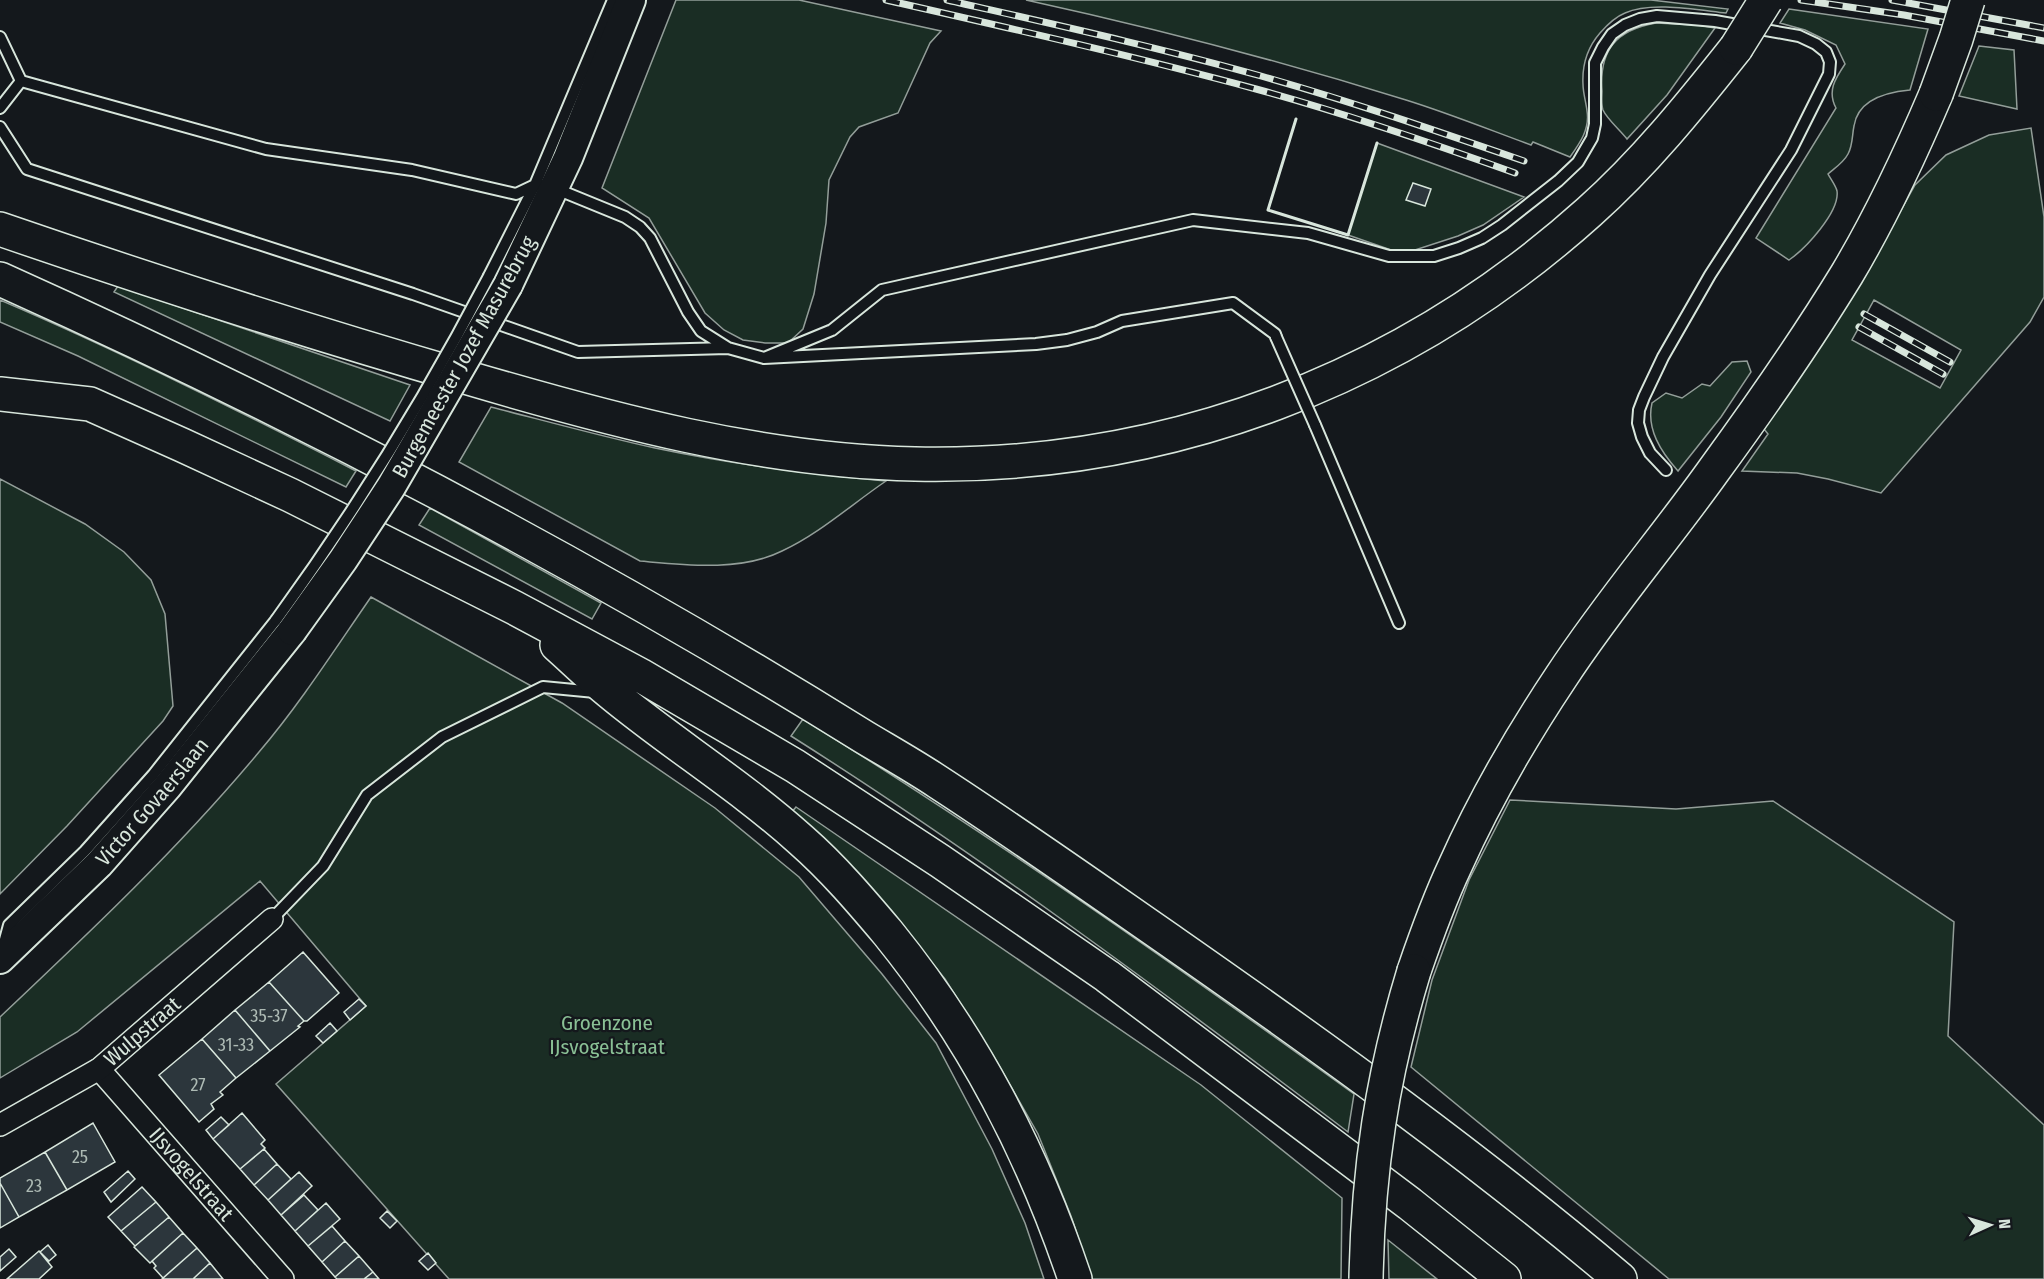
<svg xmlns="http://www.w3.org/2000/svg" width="2044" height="1279" font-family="'Fira Sans Condensed',sans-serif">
<rect width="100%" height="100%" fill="#14181c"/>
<path fill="#1a2d24" stroke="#939e99" stroke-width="1.5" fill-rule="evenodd" d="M676,0h123l142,31 -11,12 -32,70 -39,14 -9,10 -21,43 -3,43 -12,71 -11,35 -15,14h-23l-22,-3 -19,-10 -19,-17 -56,-95 -47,-30z
M1026,0h625l77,9 -2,4c-28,-3 -75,-12 -101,0 -10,4 -18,12 -25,20 -13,15 -18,32 -17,51 0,9 3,18 4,27 3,18 -7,32 -17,46l-37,-15 -2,3c-41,-15 -83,-32 -125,-45 -125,-39 -252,-72 -380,-100z
M1789,9l139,20 -18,61c-22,2 -52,9 -56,36 -2,9 -1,19 -6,28 -4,8 -13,14 -20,20 2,4 8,12 9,17 3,21 -32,58 -48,69l-33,-22 80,-130c-9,-17 -1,-29 9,-44l-9,-19 -31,-15 -25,-7z
M1656,23l42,2 17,3 -48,67 -40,44c-7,-9 -20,-20 -24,-29 -2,-6 -1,-14 -1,-19 -3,-41 14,-61 54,-68z
M1979,46l35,4 3,59 -58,-13z
M2031,128l13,89v80l-14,25 -149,171 -53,-14 -31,-6 -55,-2 26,-37 -4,-5 52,-76 45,-71 54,-97 31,-30 43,-20zM1874,300l87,50 -21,38 -88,-48z
M1377,143l147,54 -41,28 -25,11 -43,14 -21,1 -46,-16z
M118,286l292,99 -20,36 -276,-129z
M0,300c121,52 239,111 356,171l-10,16 -268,-131 -78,-34z
M1747,361l4,11 -30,45 -43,54c-17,-19 -32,-42 -26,-68l14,-10 16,5 20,-14 8,2 22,-24z
M491,407c55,14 109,29 164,41 76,16 153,26 231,33 -34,23 -67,53 -104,70 -42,21 -97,14 -142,10l-181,-99z
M0,479l85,45 39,28 27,28 14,34 8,92 -10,15 -96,105 -67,68z
M430,508l171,95 -9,16 -173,-94z
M371,597l191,106 153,105 84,69 83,97 54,69 56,106 33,74 19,56h-595l-173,-195 90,-78 -106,-125 -183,151 -77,46v-61c90,-85 180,-170 259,-265 41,-48 76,-103 112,-155z
M803,719c189,117 371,245 551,375l-6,38c-182,-138 -364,-274 -557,-396z
M1510,800l166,9 97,-8 181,121 -6,114 96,89v154h-375l-258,-212 21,-87 37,-100z
M796,807l405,278 141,113 -1,81h-249l-21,-63 -33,-82 -44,-77 -49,-78 -45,-55 -109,-111z
M1388,1240l49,39h-48z"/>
<path fill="#2c363c" stroke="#d8e6dc" stroke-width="1.5" d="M1413,183l18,6 -6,17 -19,-6z
M303,952l36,41 -32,28h-3l-35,-39z
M269,982l35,39 -6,5 2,1 -30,24 -35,-41z
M359,999l7,7 -16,14 -6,-8z
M235,1010l35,41 -34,27 -34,-39z
M330,1023l7,8 -14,12 -7,-7z
M202,1039l34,39 -16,14 3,3 -12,9 3,5 -15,13 -40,-47z
M242,1113l23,27 -4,4 4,4 -25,21 -27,-30z
M221,1117l8,8 -16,14 -7,-9z
M93,1123l22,39 -48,28 -22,-38z
M264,1149l13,15 -23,21 -14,-16z
M45,1152l22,38 -48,27 -19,-34v-5z
M277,1164l14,15 -23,21 -14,-15z
M128,1171l7,8 -24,23 -7,-10z
M299,1172l13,14 -31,29 -13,-15z
M0,1183l19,34 -19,11z
M142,1187l14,15 -35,29 -13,-14z
M304,1195l14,15 -23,21 -14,-16z
M156,1202l13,15 -34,29 -14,-15z
M326,1203l14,16 -32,27 -13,-15z
M387,1211l10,10 -7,7 -10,-10z
M169,1217l14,16 -33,30 -16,-16z
M332,1226l13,15 -23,21 -14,-16z
M183,1233l14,15 -34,30 -9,-10 2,-2 -4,-5z
M345,1241l14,15 -24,21 -13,-15z
M48,1245l8,10 -7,6 -9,-9z
M197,1248l13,15 -17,16h-31z
M9,1249l7,8 -16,14v-14z
M39,1251l13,16 -13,12h-32z
M428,1253l8,10 -8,7 -9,-9z
M359,1256l14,16 -9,7h-27l-2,-2z
M210,1263l13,16h-30z
M373,1272l6,7h-15z"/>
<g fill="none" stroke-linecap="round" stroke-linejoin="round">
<defs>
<path id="lane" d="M0,37l21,44
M0,108l21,-27 245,68 146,21 104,24 19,-9 19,3 71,29 15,10 10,11 38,74 13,19 27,17 36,10 272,-14 31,-4 30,-8 25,-11 111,-18 42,31 1,3
M0,127l27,42 386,125 165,58 150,-4
M489,276l46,-91 78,-185
M764,358l68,-28 50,-40 311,-70 115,13 81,23h45l25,-8 23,-10 20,-13 56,-44 20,-19 14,-24 3,-14v-61l8,-16 9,-13 13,-9 15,-6 17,-3 58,5 84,15 17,8 10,8 4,10 -1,12 -38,76 -81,125 -47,82 -19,40 -5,13 -1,13 4,14 8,16 16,17
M1315,425l84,198
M272,919l51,-53 44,-71 75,-58 101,-50 52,5
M3,947l6,-22 76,-74 68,-76 123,-155"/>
<g id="street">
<path id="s1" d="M99,1069l184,210"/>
<path id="s2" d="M0,1125l99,-56 173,-150"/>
</g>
<g id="secondary">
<path d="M508,285l60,-127 63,-158"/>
<path id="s3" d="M0,959l99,-95 68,-77 125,-156"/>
</g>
<path id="highway" d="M0,229c154,53 309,103 465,148 146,43 297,84 450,87 252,5 487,-84 674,-252 55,-49 101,-106 147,-164
M0,279c298,134 586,285 864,458 25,15 50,29 74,45 80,52 159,108 237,162 152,106 303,215 445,335
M0,394l90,10 92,41 108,50 225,113 125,67 155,91 145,95 167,115 303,228 94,75
M557,645c18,16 35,33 54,48 62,51 130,93 190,147 32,28 60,61 87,93 85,105 144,218 187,346
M1414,971c12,-35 25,-71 41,-105 29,-65 66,-129 106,-189 47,-72 103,-137 153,-207 46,-63 92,-129 133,-196 34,-57 63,-119 89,-180"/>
</defs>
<use href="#lane" stroke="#d8e6dc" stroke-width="14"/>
<use href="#street" stroke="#d8e6dc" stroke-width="24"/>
<use href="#secondary" stroke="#d8e6dc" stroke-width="32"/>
<use href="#highway" stroke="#d8e6dc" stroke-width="36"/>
<use href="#lane" stroke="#14181c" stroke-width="10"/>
<use href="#street" stroke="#14181c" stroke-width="21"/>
<use href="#secondary" stroke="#14181c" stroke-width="28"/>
<use href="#highway" stroke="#14181c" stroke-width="33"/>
<defs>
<path id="rail" d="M886,0c123,28 247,56 370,89 88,24 173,53 259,84
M947,0c105,24 210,47 314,76 89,25 176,55 263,85
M1801,0l103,15 140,26
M1892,0l152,28
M1864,314l86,48
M1859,327l84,47"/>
</defs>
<use href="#rail" stroke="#d8e6dc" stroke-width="7"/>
<use href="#rail" stroke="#14181c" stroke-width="4.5" stroke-dasharray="14" stroke-linecap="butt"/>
<defs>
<path id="lane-bridge" d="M1276,337l39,88
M276,620c80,-110 150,-223 213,-344"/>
<path id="secondary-bridge" d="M292,631l51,-71 48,-73 117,-202"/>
<path id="highway-bridge" d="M1736,48l30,-48
M1936,94l20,-55 12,-39
M1366,1279c2,-109 16,-203 48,-308"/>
</defs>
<use href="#lane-bridge" stroke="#d8e6dc" stroke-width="14" stroke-linecap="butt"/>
<use href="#secondary-bridge" stroke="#d8e6dc" stroke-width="32" stroke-linecap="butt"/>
<use href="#highway-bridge" stroke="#d8e6dc" stroke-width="36" stroke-linecap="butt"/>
<use href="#lane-bridge" stroke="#14181c" stroke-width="10"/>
<use href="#secondary-bridge" stroke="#14181c" stroke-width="28"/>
<use href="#highway-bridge" stroke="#14181c" stroke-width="33"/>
<path stroke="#d8e6dc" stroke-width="3" d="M1296,119l-28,91 80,25 29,-92"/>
</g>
<g text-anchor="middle" stroke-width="4.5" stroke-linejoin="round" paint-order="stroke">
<g font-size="18" fill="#adbab4">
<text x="269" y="1022">35-37</text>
<text x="236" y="1051">31-33</text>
<text x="198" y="1091">27</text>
<text x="80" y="1163">25</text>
<text x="34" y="1192">23</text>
</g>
<g font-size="21" fill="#d8e6dc" stroke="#14181c">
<text transform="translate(464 357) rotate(-61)" y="7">Burgemeester Jozef Masurebrug</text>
<text dy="7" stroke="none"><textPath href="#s3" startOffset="219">Victor Govaerslaan</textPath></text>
<text dy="7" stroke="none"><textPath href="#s2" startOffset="171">Wulpstraat</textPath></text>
<text dy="7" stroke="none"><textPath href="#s1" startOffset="140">IJsvogelstraat</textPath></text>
</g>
<g font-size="21" fill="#8ac095" stroke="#14181c">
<text x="607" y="1030">Groenzone<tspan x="607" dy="24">IJsvogelstraat</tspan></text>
</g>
</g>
<g transform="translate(1990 1225) rotate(86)" stroke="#14181c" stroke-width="4.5" paint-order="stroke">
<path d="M0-4.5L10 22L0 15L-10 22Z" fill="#d8e6dc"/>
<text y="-9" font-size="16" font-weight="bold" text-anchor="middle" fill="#d8e6dc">N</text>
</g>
</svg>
